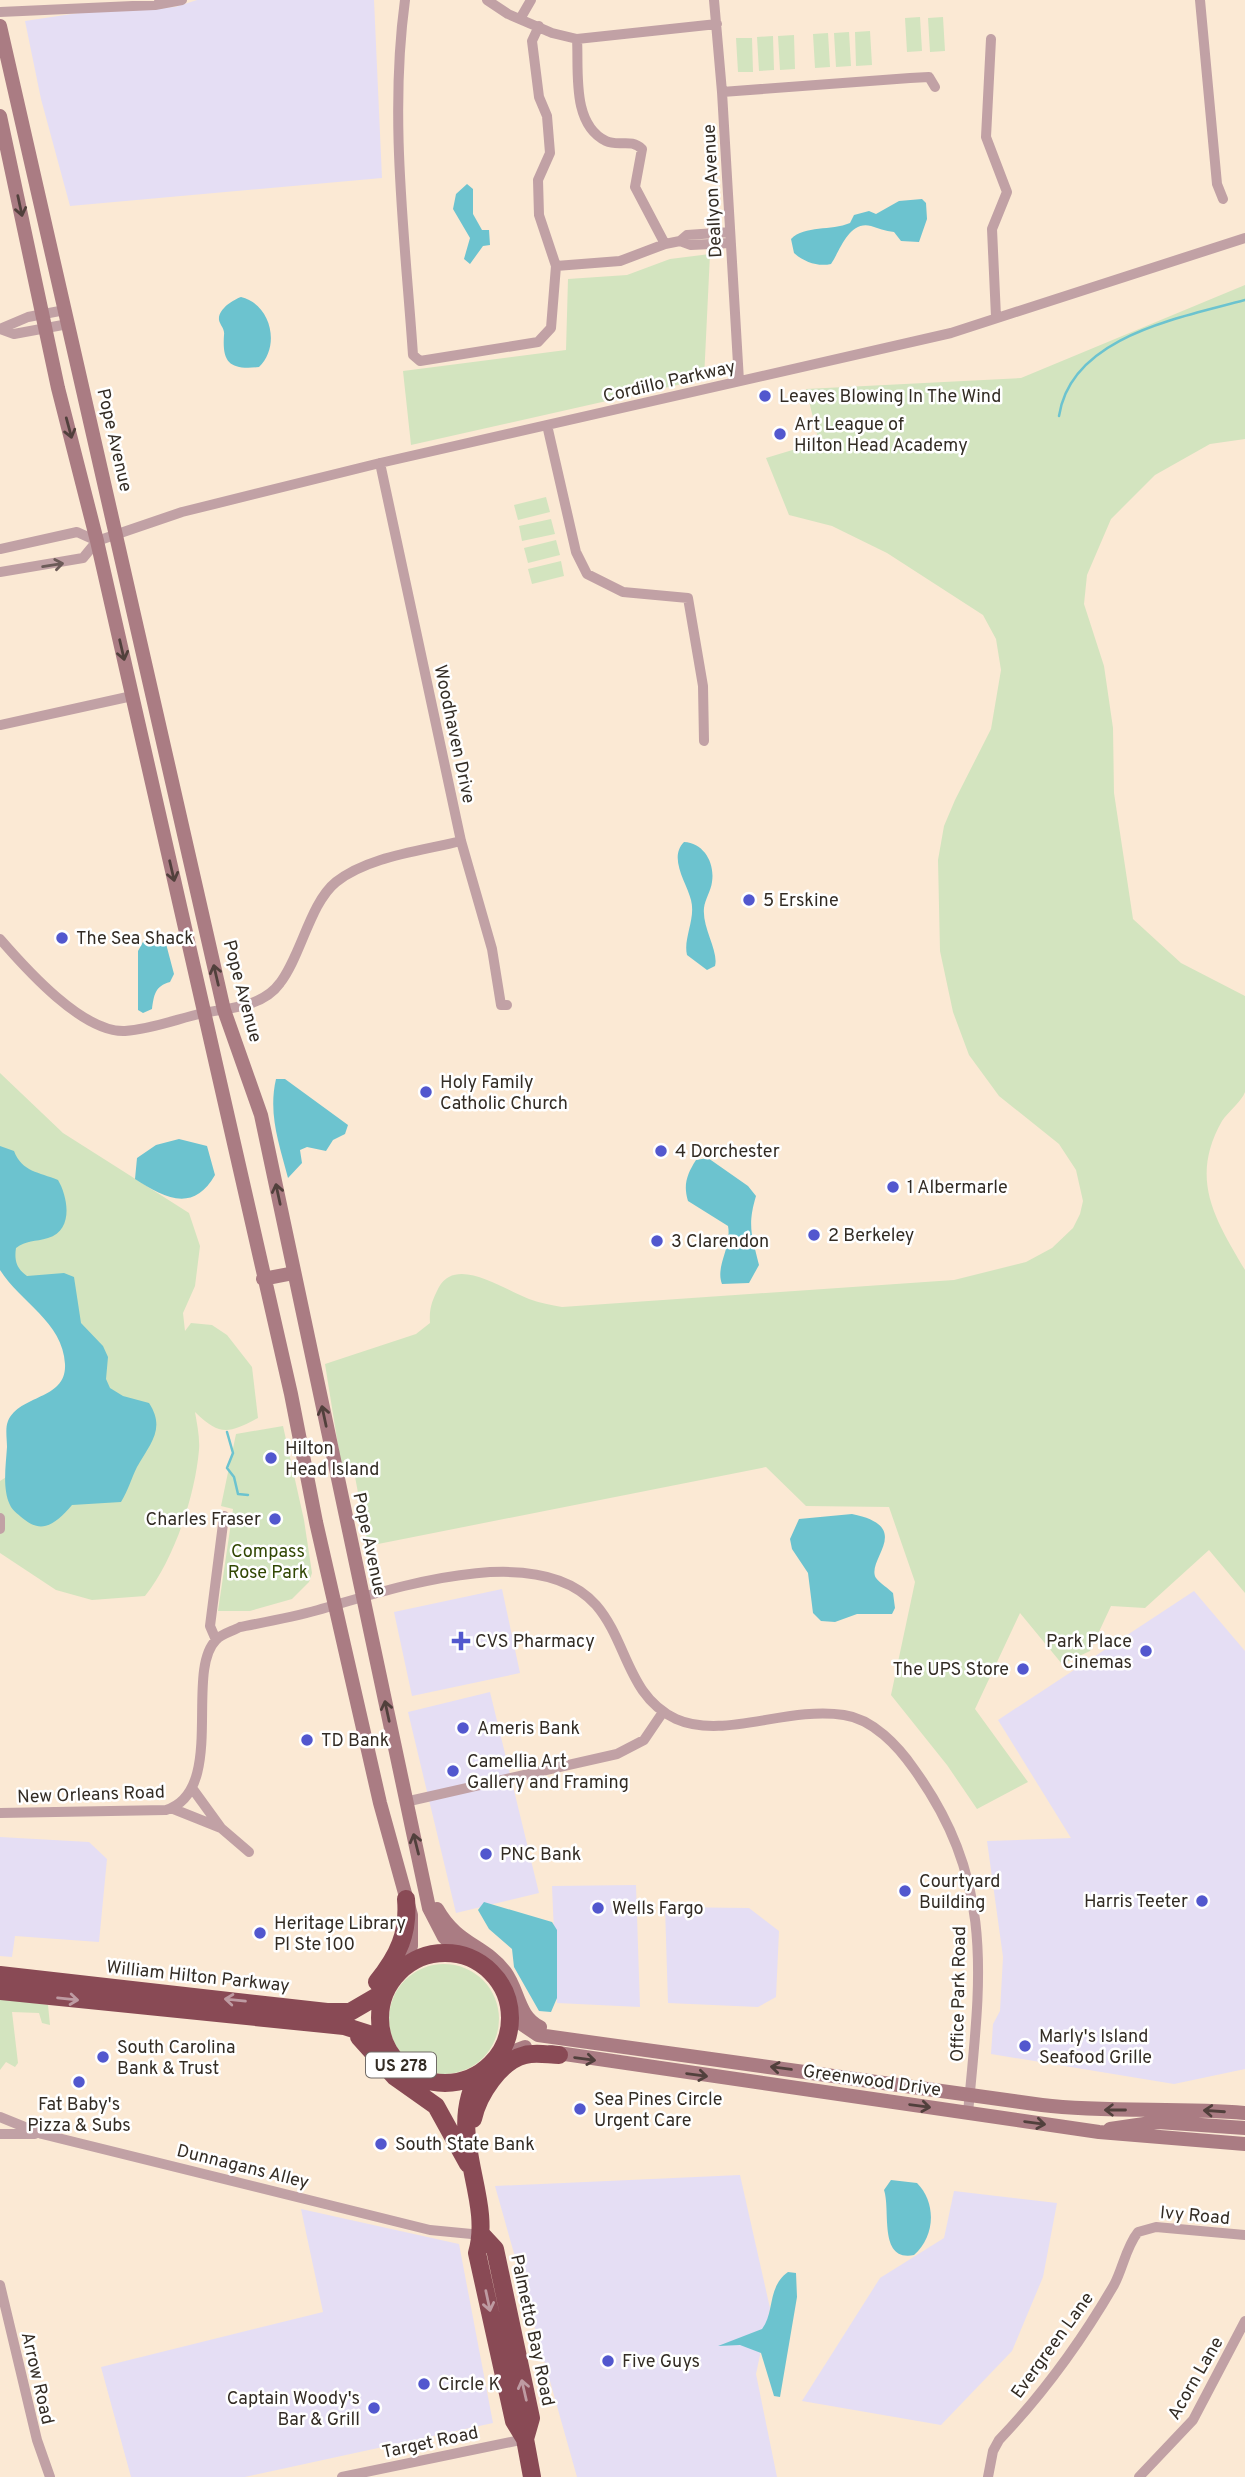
<svg xmlns="http://www.w3.org/2000/svg" width="1245" height="2477" font-family="Overpass,sans-serif">
<rect width="100%" height="100%" fill="#fbe9d4"/>
<path fill="#e5def4" d="M197,0h177l8,178 -312,28 -29,-107 -16,-78 60,-9 90,-5z
M502,1589l18,84 -108,23 -18,-84z
M1194,1591l51,60v418l-71,15 -183,-30 2,-30 7,-13 3,-54 -16,-116 84,-3 -73,-118z
M490,1692l49,201 -83,20 -48,-201z
M0,1837l89,5 18,17 -8,83 -84,-6 -3,21 -12,-1z
M636,1885l4,122 -83,-4 -5,-117z
M665,1907l84,1 30,23 -3,66 -18,10 -90,-4z
M740,2175l30,133 -14,66 21,103h-200l-82,-291z
M954,2191l103,12 -14,74 -31,74 -71,74 -139,-24 78,-123 64,-40z
M301,2209l158,35 34,179 -248,54h-114l-30,-110 222,-55z"/>
<path fill="#d3e4bf" d="M920,17l2,34 -15,1 -2,-34z
M943,17l2,34 -15,1 -2,-34z
M870,31l2,34 -16,1 -1,-34z
M849,32l2,34 -15,1 -2,-34z
M828,33l2,34 -15,1 -2,-34z
M794,35l1,34 -15,1 -2,-34z
M773,36l1,34 -15,1 -2,-34z
M736,38h16l1,34h-15z
M710,254l-6,125 -293,66 -8,-74 163,-21 2,-71 59,-4 43,-16z
M1245,285v154l-35,5 -55,31 -44,44 -24,56 -3,29 20,62 9,62 1,65 19,126 48,44 64,33c0,17 0,85 0,96 -3,9 -17,20 -23,29 -33,58 -7,98 23,149v323l-36,-43 -64,58 -34,-2 -21,45 -28,13 -42,-51 -45,96 53,73 -51,27 -30,-44 -56,-70 24,-113 -26,-75 -83,-1 -40,-39 -398,79 -15,-80 -12,-2 -16,-100 91,-30 14,-11c-1,-15 2,-22 9,-36 18,-32 67,4 90,12 11,4 22,6 33,8l392,-27 72,-18 26,-14 21,-20 7,-14 3,-13 -7,-31 -17,-26 -60,-48 -30,-41 -16,-43 -13,-61 -2,-91 6,-34 11,-26 36,-71 10,-59 -5,-31 -13,-24 -96,-62 -55,-27 -43,-11 -23,-57 53,-16 -13,-53 215,-11z
M546,497l4,15 -32,8 -4,-15z
M551,519l4,15 -33,7 -3,-15z
M556,540l4,15 -32,8 -4,-15z
M561,561l3,15 -32,8 -4,-15z
M0,1073l63,60 126,80 11,33 -5,40 -12,27 2,18 6,-8 21,2 15,10 25,32 6,51c-30,16 -38,18 -63,-6 2,12 5,26 4,38 -4,46 -25,110 -54,146l-53,4 -36,-10 -56,-37v-72l82,-52 8,-65 -84,-94 -6,-62z
M283,1426l21,94 8,53 -3,9 -17,17 -42,12h-32l15,-102 -12,-3 15,-72z
M389 2019a55 55 0 1 1 110 0a55 55 0 1 1-110 0Z
M0,1998l48,7 2,20 -8,-2 -3,-10 -27,-1 6,51 -3,4 -9,-5 -6,8z"/>
<path fill="#6cc3cf" d="M467,184l6,5v25l9,16h7l1,15 -7,1 -13,18 -6,-5 6,-21 -17,-29 3,-15z
M922,199l4,4 1,16 -8,23 -18,-1 -7,-9c-9,-1 -16,-4 -23,-6 -22,-6 -31,25 -40,38 -13,3 -27,-2 -37,-11l-3,-14c14,-14 40,-8 59,-16l4,-8 15,-4 7,3 23,-13z
M241,297c30,7 40,49 18,70 -29,3 -37,-4 -35,-32 1,-6 -4,-10 -5,-15 -1,-11 14,-20 22,-23z
M684,842c20,1 31,21 28,40 -1,9 -7,17 -8,26 -2,20 15,43 11,58l-8,4 -20,-15c-4,-17 9,-36 4,-55 -4,-17 -23,-42 -7,-58z
M154,938l11,2 9,34 -4,8c-15,4 -16,13 -18,27l-9,4 -5,-3v-59l6,-11z
M276,1079h9l63,46 -3,9 -12,6 -7,11 -19,-4 -7,3 2,13 -14,15c-9,-35 -20,-64 -12,-99z
M179,1139l28,7 8,29c-22,39 -52,22 -80,4l2,-21 19,-13z
M0,1146l14,5c8,21 25,21 44,29 10,17 16,50 -10,58 -13,4 -22,2 -32,10 -2,13 1,21 11,28l37,-3 10,4 7,46 22,23 5,11 -2,22 4,9 13,8 26,7c17,26 1,41 -12,64 -6,12 -9,24 -16,35l-49,3c-14,16 -28,30 -47,15 -5,-4 -13,-10 -15,-15 -8,-16 -4,-41 -3,-58 0,-8 -2,-19 1,-26 12,-27 59,-21 57,-57 -2,-42 -45,-62 -65,-94z
M708,1158l40,28 8,10c-9,30 -4,40 3,69l-10,18 -27,1c-7,-18 10,-37 6,-58l-40,-25c-5,-16 -1,-27 8,-41z
M852,1514c64,13 13,46 24,64 4,5 13,11 17,15l2,15 -3,6h-35l-22,8 -14,-1 -8,-8 -5,-40 -16,-24 -2,-10 9,-20z
M484,1902l68,20 5,8v68l-6,14 -12,-1 -25,-44 -2,-18 -23,-20 -11,-19z
M891,2180l26,3c20,20 18,54 -3,72 -36,7 -23,-44 -30,-65z
M788,2272l8,1 1,24 -17,100 -6,-1 -13,-43 -21,-8 -22,1 44,-17c13,-17 5,-42 26,-57z"/>
<g fill="none" stroke-linecap="round" stroke-linejoin="round">
<path stroke="#6cc3cf" stroke-width="2.5" d="M1059,416c12,-80 121,-98 186,-116
M227,1432l6,21 -6,15 7,9 4,17 10,1"/>
<path stroke="#c1a1a5" stroke-width="10" d="M405,0c-16,117 0,238 8,355l7,6 118,-19 13,-14 5,-62 -17,-51 -1,-35 12,-27 -3,-37 -8,-19 -7,-56 7,-15
M487,0l21,14 44,19 25,6 140,-15
M714,0l8,92 17,289
M1200,0l17,184 6,15
M0,12l155,-7 27,-5
M520,19l11,-19
M577,39c2,31 -6,85 29,102 13,6 25,-3 36,8l-7,38 30,57 15,-3
M991,39l-5,98 21,55 -15,37 4,88
M722,92l188,-14 19,-1 6,10
M730,232l-43,3 -7,6 11,4 39,-2
M556,266l64,-5 45,-17
M65,310l-37,7 -28,12 14,5 54,-10
M547,425l29,127 11,22 36,18 65,6 15,88 1,55
M380,463l81,378 31,108 9,56h6
M0,549l77,-17 20,9
M0,572l83,-14 14,-17 85,-29 198,-49 571,-130 294,-95
M0,725l132,-29
M0,939c26,30 83,94 125,92 27,-2 52,-12 78,-18 26,-5 60,-6 77,-30 21,-27 30,-80 56,-101 33,-26 86,-31 125,-41
M0,1518v11
M216,1640l-6,-14 14,-110
M192,1788l29,40 28,24
M405,1802l212,-48 27,-14 19,-28
M171,1808l50,20
M0,1813l166,-3c61,-19 18,-138 50,-170 5,-6 17,-9 24,-13 26,-5 53,-10 78,-17 71,-20 219,-72 278,-5 32,37 31,91 80,114 47,21 111,-13 168,-4 29,4 54,31 70,54 83,115 66,212 54,344
M0,2117l42,17 388,96 52,5
M0,2134h35
M0,2285l37,155 13,37
M342,2477l183,-38
M988,2477l5,-26 6,-11c43,-45 83,-100 115,-155 9,-17 12,-38 24,-53l18,-5 89,8
M1139,2477l54,-57 52,-99"/>
<path stroke="#aa7c83" stroke-width="14" d="M0,26l224,984 37,105 168,793 15,29 21,19
M0,116l58,272 39,153 194,853 25,128 64,281 31,112v31l-10,24
M263,1279l31,-6
M437,1909c20,36 48,36 68,63 14,19 13,45 35,55
M510,2016l28,19 504,70c67,8 135,2 203,8
M551,2052l548,80 146,12
M496,2058l29,-11
M1110,2129l48,-7 87,6"/>
<path stroke="#894a55" stroke-width="18" d="M380 2018a65 65 0 1 1 130 0a65 65 0 1 1-130 0Z
M0,1975l327,37h23l36,-21
M377,1982c21,-26 32,-49 29,-83
M0,1991l344,35 25,8 17,12
M359,2037l36,40 41,29 32,58
M480,2073c-37,60 14,123 -3,180l37,168 11,18 7,38
M473,2119c5,-24 27,-58 52,-64 11,-3 24,0 34,0
M482,2235l13,14 36,169 -6,21"/>
</g>
<defs><path id="oneway-shaft" d="M-6 0H5M1.5-3L5.5 0L1.5 3" fill="none" stroke-width="1.6" stroke-linecap="round" stroke-linejoin="round" transform="scale(1.75)"/></defs>
<g stroke="#51403c">
<use href="#oneway-shaft" transform="translate(20 206) rotate(78)"/>
<use href="#oneway-shaft" transform="translate(69 428) rotate(75)"/>
<use href="#oneway-shaft" transform="translate(122 650) rotate(77)"/>
<use href="#oneway-shaft" transform="translate(172 871) rotate(77)"/>
<use href="#oneway-shaft" transform="translate(216 975) rotate(-103)"/>
<use href="#oneway-shaft" transform="translate(278 1194) rotate(-102)"/>
<use href="#oneway-shaft" transform="translate(324 1416) rotate(-102)"/>
<use href="#oneway-shaft" transform="translate(387 1711) rotate(-102)"/>
<use href="#oneway-shaft" transform="translate(416 1844) rotate(-104)"/>
<use href="#oneway-shaft" transform="translate(585 2059) rotate(8)"/>
<use href="#oneway-shaft" transform="translate(781 2068) rotate(-172)"/>
<use href="#oneway-shaft" transform="translate(697 2075) rotate(8)"/>
<use href="#oneway-shaft" transform="translate(920 2106) rotate(8)"/>
<use href="#oneway-shaft" transform="translate(1115 2110) rotate(-180)"/>
<use href="#oneway-shaft" transform="translate(1214 2111) rotate(-176)"/>
<use href="#oneway-shaft" transform="translate(1035 2123) rotate(8)"/>
</g>
<use stroke="#6c5b58" href="#oneway-shaft" transform="translate(53 565) rotate(-9)"/>
<g stroke="#be9ba2">
<use href="#oneway-shaft" transform="translate(68 1999) rotate(6)"/>
<use href="#oneway-shaft" transform="translate(235 2000) rotate(-174)"/>
<use href="#oneway-shaft" transform="translate(488 2301) rotate(78)"/>
<use href="#oneway-shaft" transform="translate(524 2390) rotate(-103)"/>
</g>
<g fill="#5257ce" stroke="#fff" stroke-width="2.5">
<circle cx="765" cy="396" r="7"/>
<circle cx="780" cy="434" r="7"/>
<circle cx="749" cy="900" r="7"/>
<circle cx="62" cy="938" r="7"/>
<circle cx="426" cy="1092" r="7"/>
<circle cx="661" cy="1151" r="7"/>
<circle cx="893" cy="1187" r="7"/>
<circle cx="814" cy="1235" r="7"/>
<circle cx="657" cy="1241" r="7"/>
<circle cx="271" cy="1458" r="7"/>
<circle cx="275" cy="1519" r="7"/>
<path d="M457.5 1630.5h7v7h7v7h-7v7h-7v-7h-7v-7h7z"/>
<circle cx="1146" cy="1651" r="7"/>
<circle cx="1023" cy="1669" r="7"/>
<circle cx="463" cy="1728" r="7"/>
<circle cx="307" cy="1740" r="7"/>
<circle cx="453" cy="1771" r="7"/>
<circle cx="486" cy="1854" r="7"/>
<circle cx="905" cy="1891" r="7"/>
<circle cx="1202" cy="1901" r="7"/>
<circle cx="598" cy="1908" r="7"/>
<circle cx="260" cy="1933" r="7"/>
<circle cx="1025" cy="2046" r="7"/>
<circle cx="103" cy="2057" r="7"/>
<circle cx="79" cy="2082" r="7"/>
<circle cx="580" cy="2109" r="7"/>
<circle cx="381" cy="2144" r="7"/>
<circle cx="608" cy="2361" r="7"/>
<circle cx="424" cy="2384" r="7"/>
<circle cx="374" cy="2408" r="7"/>
</g>
<g text-anchor="middle" stroke-width="5" stroke-linejoin="round" paint-order="stroke">
<rect fill="#fff" stroke="#706b66" stroke-width="2" x="366" y="2052.5" width="70" height="25" rx="5"/>
<g font-size="16" font-weight="bold" fill="#332c24">
<text x="401" y="2071">US 278</text>
</g>
<g font-size="18" fill="#332c24" stroke="#fff">
<text transform="translate(712 191) rotate(-93)" y="6">Deallyon Avenue</text>
<text transform="translate(669 381) rotate(-13)" y="6">Cordillo Parkway</text>
<text transform="translate(115 440) rotate(77)" y="6">Pope Avenue</text>
<text transform="translate(455 734) rotate(78)" y="6">Woodhaven Drive</text>
<text transform="translate(243 991) rotate(75)" y="6">Pope Avenue</text>
<text transform="translate(370 1544) rotate(78)" y="6">Pope Avenue</text>
<text transform="translate(91 1794) rotate(-2)" y="6">New Orleans Road</text>
<text transform="translate(198 1976) rotate(6)" y="6">William Hilton Parkway</text>
<text transform="translate(958 1994) rotate(-89)" y="6">Office Park Road</text>
<text transform="translate(872 2080) rotate(8)" y="6">Greenwood Drive</text>
<text transform="translate(243 2166) rotate(14)" y="6">Dunnagans Alley</text>
<text transform="translate(1195 2215) rotate(5)" y="6">Ivy Road</text>
<text transform="translate(533 2330) rotate(78)" y="6">Palmetto Bay Road</text>
<text transform="translate(1052 2345) rotate(-54)" y="6">Evergreen Lane</text>
<text transform="translate(38 2378) rotate(77)" y="6">Arrow Road</text>
<text transform="translate(1195 2378) rotate(-60)" y="6">Acorn Lane</text>
<text transform="translate(430 2442) rotate(-12)" y="6">Target Road</text>
</g>
<g font-size="18" fill="#332c24" stroke="#fff" text-anchor="start">
<text x="779" y="402">Leaves Blowing In The Wind</text>
<text x="794" y="430">Art League of<tspan x="794" dy="21">Hilton Head Academy</tspan></text>
<text x="763" y="906">5 Erskine</text>
<text x="76" y="944">The Sea Shack</text>
<text x="440" y="1088">Holy Family<tspan x="440" dy="21">Catholic Church</tspan></text>
<text x="675" y="1157">4 Dorchester</text>
<text x="907" y="1193">1 Albermarle</text>
<text x="828" y="1241">2 Berkeley</text>
<text x="671" y="1247">3 Clarendon</text>
<text x="285" y="1454">Hilton<tspan x="285" dy="21">Head Island</tspan></text>
<text x="261" y="1525" text-anchor="end">Charles Fraser</text>
<text x="475" y="1647">CVS Pharmacy</text>
<text x="1132" y="1647" text-anchor="end">Park Place<tspan x="1132" dy="21">Cinemas</tspan></text>
<text x="1009" y="1675" text-anchor="end">The UPS Store</text>
<text x="477" y="1734">Ameris Bank</text>
<text x="321" y="1746">TD Bank</text>
<text x="467" y="1767">Camellia Art<tspan x="467" dy="21">Gallery and Framing</tspan></text>
<text x="500" y="1860">PNC Bank</text>
<text x="919" y="1887">Courtyard<tspan x="919" dy="21">Building</tspan></text>
<text x="1188" y="1907" text-anchor="end">Harris Teeter</text>
<text x="612" y="1914">Wells Fargo</text>
<text x="274" y="1929">Heritage Library<tspan x="274" dy="21">Pl Ste 100</tspan></text>
<text x="1039" y="2042">Marly's Island<tspan x="1039" dy="21">Seafood Grille</tspan></text>
<text x="117" y="2053">South Carolina<tspan x="117" dy="21">Bank &amp; Trust</tspan></text>
<text x="594" y="2105">Sea Pines Circle<tspan x="594" dy="21">Urgent Care</tspan></text>
<text x="79" y="2110" text-anchor="middle">Fat Baby's<tspan x="79" dy="21">Pizza &amp; Subs</tspan></text>
<text x="395" y="2150">South State Bank</text>
<text x="622" y="2367">Five Guys</text>
<text x="438" y="2390">Circle K</text>
<text x="360" y="2404" text-anchor="end">Captain Woody's<tspan x="360" dy="21">Bar &amp; Grill</tspan></text>
</g>
<g font-size="18" fill="#314703" stroke="#fff">
<text x="268" y="1557">Compass<tspan x="268" dy="21">Rose Park</tspan></text>
</g>
</g>
</svg>
